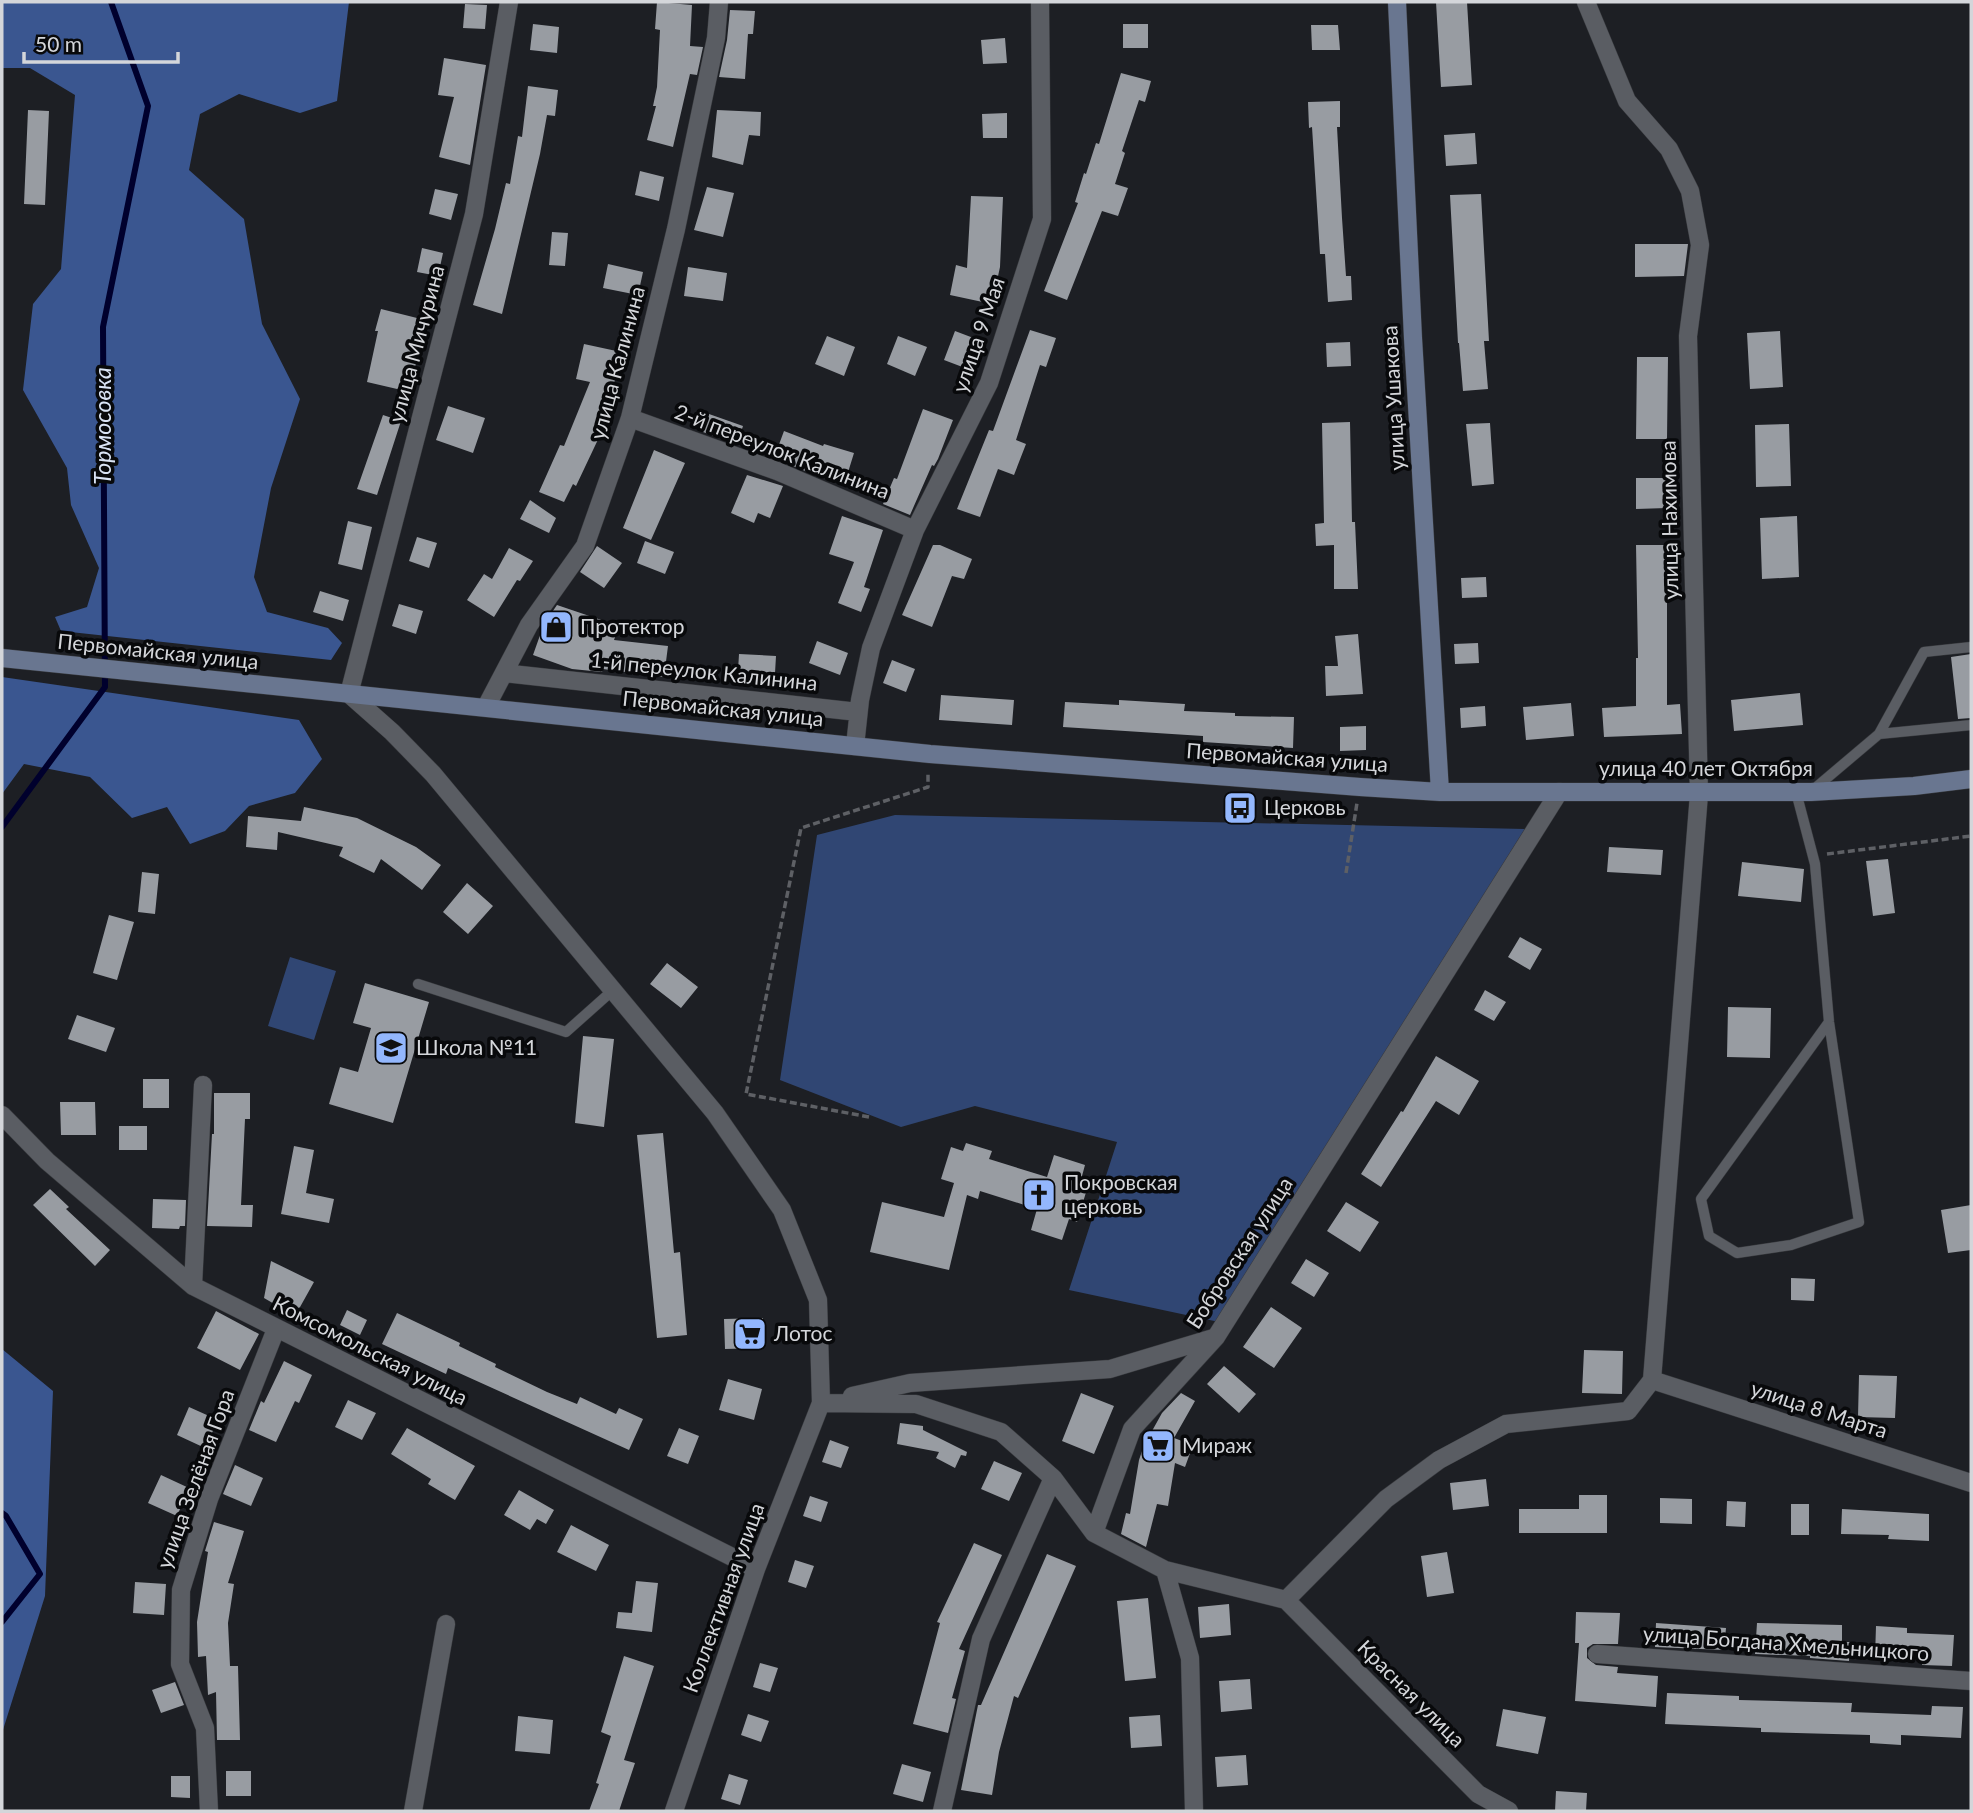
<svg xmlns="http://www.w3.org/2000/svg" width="1973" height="1813" font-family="Lato,sans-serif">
<rect width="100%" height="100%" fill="#1d1f24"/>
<path fill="#304673" d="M895,815l630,14 -306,493 -150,-32 48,-148 -142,-36 -74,21 -121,-47 37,-245z
M290,957l46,14 -22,69 -46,-14z"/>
<path fill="#3a5690" d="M2,2h347l-12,99 -37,12 -61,-19 -39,20 -11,56 55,49 18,105 38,75 -29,89 -17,89 13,35 61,16 14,15 -11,17 -270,-29 -6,-14 32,-10 12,-39 -28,-63 -4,-37 -44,-78 10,-86 28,-35 14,-174 -45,-27h-28z
M2,677l297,43 23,39 -27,34 -46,13 -24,25 -35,13 -23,-37 -35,11 -42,-41 -66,-13 -22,30z
M2,1349l51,42 -8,205 -43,137z"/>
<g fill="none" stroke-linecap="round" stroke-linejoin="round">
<path stroke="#00002d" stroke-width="6" d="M2,827l103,-140 -2,-360 45,-221 -37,-104
M2,1513l4,3 34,58 -38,48"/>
</g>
<path fill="#989ca2" d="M657,2l35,3 -2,41 13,1 -6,28 -7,-1 -17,73 -26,-7 9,-34h-3l4,-19 3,-57 -5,-1z
M1436,2h31l5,83 -31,2z
M465,4l22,1 -2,24 -22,-1z
M730,10l25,1 -2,23h-5l-3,45 -26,-2 8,-37z
M533,24l26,3 -2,26 -27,-3z
M1123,24h25v24h-25z
M1311,25h27l2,25h-28z
M1005,38l2,25 -24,1 -2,-24z
M444,58l42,7 -16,100 -31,-8 15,-60 -16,-2z
M1121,73l30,8 -6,21 -6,-2 -17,51 3,2 -10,31 13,4 -10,28 -16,-5 -35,89 -23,-9 34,-88 -3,-1 9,-29 2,1 10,-31 3,1z
M528,86l30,4 -3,26 -8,-1 -7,39 -38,160 -29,-9 22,-76 11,-46 4,1 8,-48 4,1z
M1340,101v26h-3l5,91 4,58h5l1,24 -24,2 -3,-48h-5l-8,-127 -3,1 -1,-26z
M28,110l21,1 -4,94 -21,-1z
M717,110l44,2 -1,24 -11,-1 -6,30 -31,-8z
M1007,113v25h-24l-1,-24z
M1475,133l2,31 -31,2 -2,-31z
M640,171l24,6 -5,24 -24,-6z
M707,187l27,6 -11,44 -29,-7z
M435,189l23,5 -7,26 -22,-6z
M1481,194l8,147h-5l4,48 -25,2 -4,-48h-1l-8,-148z
M971,196l32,1 -3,70 -8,37 -42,-9 6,-30 11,3z
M552,232l16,1 -3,33 -16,-1z
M1635,244h53l-4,32 -49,1z
M422,248l21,5 -5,23 -21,-4z
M608,264l35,8 -5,23 -35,-7z
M688,267l39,6 -4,28 -39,-5z
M381,309l40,10 -9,37 5,2 -7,34 -43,-10 11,-51h-3z
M1030,330l26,8 -10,29 -6,-2 -24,75 10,4 -12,31 -16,-6 -18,48 -23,-8 32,-79 4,1z
M955,331l29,11 -11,29 -29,-11z
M1780,331l3,56 -33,2 -3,-56z
M827,336l28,11 -11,29 -29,-12z
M898,336l29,11 -12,29 -28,-12z
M1350,342l1,24 -24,1 -1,-24z
M584,344l37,8 -13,59 3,1 -35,74 -3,-2 -9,18 -25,-10 21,-47 4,1 26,-64 -14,-3z
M1637,357h31l-1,82h-31z
M448,406l37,12 -12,35 -37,-13z
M923,409l30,11 -15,39 -4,7 -2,-1 -22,50 -27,-11 11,-26 3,1z
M709,414l34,12 -6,18 -34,-12z
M383,415l18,6 -24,74 -20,-6z
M1350,422l2,100h3l3,67h-24v-44l-18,1 -1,-22 9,-1 -2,-100z
M1490,423l4,61 -22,2 -6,-62z
M1789,424l2,62 -35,1 -1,-62z
M784,431l39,15 1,-2 30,9 -9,29 -35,-9 -36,-15z
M654,450l31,13 -34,77 -28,-12z
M747,475l36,11 -13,32 -12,-5 -4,10 -23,-10z
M1636,478h31v30l-31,1z
M530,500l26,18 -7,15 -29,-14z
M842,516l41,14 -19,57 6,2 -9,23 -23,-9 16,-41 -25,-8z
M1797,516l2,61 -37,2 -2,-61z
M348,521l24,6 -10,43 -24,-6z
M417,537l20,6 -8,25 -20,-7z
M645,541l29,11 -9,22 -28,-11z
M933,545h7l32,14 -8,20 -12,-3 -20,51 -30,-12z
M1636,545h31v160l13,-1 2,30 -78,3 -2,-29 34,-2v-48h2z
M597,546l25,17 -18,25 -24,-16z
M509,548l24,13 -13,20 -3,-1 -23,37 -27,-17 17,-26 8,5z
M1486,577l1,20 -25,1 -1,-20z
M320,591l29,9 -6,21 -30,-9z
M399,604l24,7 -7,23 -24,-8z
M557,605l62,21 -5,14 54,6 -4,31 -61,-8 -1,3 -30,-3 -39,-14 11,-31z
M1358,634l5,60 -37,2 -1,-30h13l-3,-30z
M817,641l31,12 -8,22 -31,-12z
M1478,643l1,20 -24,1 -1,-20z
M739,654l37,2 -1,17 -37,-2z
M1971,654v64l-13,1 -7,-62z
M892,660l23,9 -9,23 -23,-9z
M1800,693l3,32 -69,6 -3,-31z
M941,695l73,5 -2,25 -73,-5z
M1119,700l66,4 -1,7 51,2v3l59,1 -1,31 -90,-6v-6l-140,-9 2,-25 54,3z
M1571,703l3,33 -48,4 -3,-33z
M1485,706l1,20 -25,2 -1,-20z
M1366,726v24l-26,1v-24z
M304,807l53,11 59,29 25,18 -19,25 -41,-31 -7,14 -35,-17 4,-9 -65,-15 -1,18 -31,-3 2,-31 53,5z
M1609,847l54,3 -2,25 -54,-3z
M1888,859l7,54 -22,3 -7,-55z
M1742,862l62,7 -3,33 -63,-6z
M142,872l17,2 -4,40 -17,-2z
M467,883l26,23 -25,28 -25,-22z
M109,915l25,7 -17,58 -24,-7z
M1520,937l22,12 -12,21 -22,-13z
M667,963l31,24 -17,21 -31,-24z
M365,983l64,19 -36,121 -64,-19 11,-37 18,5 13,-44 -18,-5z
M1485,990l21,12 -12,19 -20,-11z
M1728,1007l43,1 -1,50 -43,-1z
M77,1015l38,13 -9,24 -38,-13z
M583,1036l31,3 -10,88 -29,-4z
M1436,1056l43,25 -20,34 -23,-14 -55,86 -20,-13 40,-63 2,1z
M143,1079h26v29h-26z
M214,1093h36v26h-5l-4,86h12l-1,22 -45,-1 5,-92h2z
M60,1102h35l1,33h-35z
M119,1126h28v24h-28z
M663,1133l11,120 6,-1 7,83 -30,3 -20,-203z
M966,1143l26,8 -3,8 58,18 7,-22 31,10 -6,22 8,2 -10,33 -8,-3 -7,21 -31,-10 6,-21 -57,-18 -2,8 -11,-4 -18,75 -79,-18 12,-50 62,15 10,-34 -13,-4 10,-32 12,4z
M294,1146l20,4 -8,43 28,6 -5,24 -48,-9z
M50,1189l19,18 -3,2 44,41 -15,16 -62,-61z
M153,1199l33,1 -1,26h-5l-1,3 -27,-1z
M1346,1202l33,20 -19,30 -33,-21z
M1971,1205v45l-23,3 -7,-43z
M1306,1259l23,14 -15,24 -23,-14z
M271,1261l43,21 -19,34 -31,-18z
M1791,1278l24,1 -1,22 -23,-1z
M1271,1307l31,21 -28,40 -31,-21z
M347,1310l20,10 -7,15 -20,-10z
M216,1311l43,23 -19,36 -43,-22z
M397,1313l63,30 -1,3 37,18 -1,3 52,25 30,12 3,-7 36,17 3,-6 24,11 -14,31 -181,-82 -2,6 -64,-30z
M763,1318v30l-38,1 -1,-30z
M1584,1350l39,1 -1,43 -40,-1z
M284,1361l28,14 -13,28 -4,-2 -19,41 -27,-12 12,-29 3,2z
M1224,1366l32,28 -17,19 -32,-29z
M1859,1375l38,1 -2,42 -37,-1z
M728,1379l34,10 -8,31 -35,-10z
M1081,1393l33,13 -20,48 -32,-13z
M1181,1393l14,8 -21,37 19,7 -8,22 -10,-4 -7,43 -11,-2 -11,43 -25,-13 5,-21 4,1 9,-54 10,-30 3,1 10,-18z
M348,1400l28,13 -14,27 -27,-13z
M189,1407l29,13 -13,28 -28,-13z
M900,1423l23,3v4l44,22 -1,4 -5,-1 -6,13 -19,-10 3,-6 -42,-8z
M407,1428l68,38 -20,34 -27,-16 3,-5 -40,-25z
M679,1428l20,8 -11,28 -21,-8z
M830,1440l19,7 -8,21 -19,-6z
M994,1461l28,12 -13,28 -28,-12z
M235,1465l28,13 -12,28 -28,-12z
M161,1475l28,13 -12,28 -29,-13z
M1486,1479l3,27 -36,4 -3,-27z
M519,1490l35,20 -8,14 -9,-5 -7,11 -26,-15z
M1579,1495h28v38h-88v-24h60z
M810,1496l18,6 -7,20 -18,-6z
M1660,1498l32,1v25l-32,-1z
M1727,1501l19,1 -1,25 -19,-1z
M1791,1504h18v31h-18z
M1842,1509l87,5v27l-41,-2 1,-4 -48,-1z
M214,1522l30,9 -16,52 6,1 -6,39 2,43h8l2,74h-23l-1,-48 -8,3 -2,-39 -8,1 -1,-35 11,-70 -3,-1z
M571,1525l38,20 -13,26 -39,-19z
M974,1543l28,12 -43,94 6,2 -13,47 4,1 -8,34 -35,-9 27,-101 -3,-1z
M1447,1552l7,41 -27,4 -6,-41z
M1047,1554l29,12 -58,132 -4,-2 -15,56 -7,43 -31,-5 17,-85h3z
M795,1560l19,6 -8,22 -18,-6z
M636,1581l22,2 -6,49 -36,-4 2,-16 14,1z
M135,1582l31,2 -2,31 -31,-2z
M1148,1598l8,80 -31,3 -8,-80z
M1229,1604l2,31 -31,3 -2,-31z
M1576,1612l44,1 -2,31h-25l-6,4v10l9,7 22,2 -1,6 41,3 -2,31 -81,-6 4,-58h-4z
M1656,1623l70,5 -2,22 -69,-3z
M1757,1623l85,2v17h8l-1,19 -39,-3v-2l-55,-2z
M1876,1626l31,2v5l47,2 -2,31 -30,-1v-6l-47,-2z
M624,1656l30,10 -30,94 11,3 -16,48h-30l10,-27 -3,-1 15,-47 -10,-4z
M760,1663l18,5 -8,24 -17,-5z
M1250,1679l2,30 -31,3 -2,-31z
M175,1682l9,23 -23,8 -9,-23z
M1667,1693l72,3v4l113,3 -1,9 80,3 1,-9 31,1 -2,31 -60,-3v10l-31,-2v-8l-109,-3v-4l-96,-4z
M1503,1709l43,8 -8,37 -42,-8z
M748,1714l21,7 -8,21 -20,-7z
M1160,1715l2,31 -31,2 -2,-31z
M518,1716l35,4 -3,34 -35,-3z
M1246,1755l2,30 -31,2 -2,-30z
M902,1764l29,8 -8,30 -30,-8z
M226,1771h25v25h-25z
M729,1774l19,6 -8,25 -19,-6z
M171,1776h19v22l-19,-1z
M1556,1791l31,2 -1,18h-31z"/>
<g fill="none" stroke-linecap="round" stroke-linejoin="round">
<defs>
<path id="service" d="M1879,734l45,-82 47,-5
M1814,789l65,-55 92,-9
M1796,792l19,72 14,158 30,200 -68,23 -54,8 -28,-17 -8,-37 128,-177
M418,984l148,48 46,-41"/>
<path id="minor" d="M509,2l-35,212 -125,480 43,38 41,42 282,339 67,97 36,90 3,103 -65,166 -82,242
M630,418l147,53 138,59
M504,673l354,39
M486,707l43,-82 56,-79 45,-128 46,-189 40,-191 3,-36
M855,746l5,-46 11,-52 44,-118 74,-147 53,-164 -2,-217
M2,1115l45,46 146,125 563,283
M193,1286l10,-201
M1652,1380l319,103
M852,1396l58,-13 200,-14 103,-31
M821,1403l95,1 85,28 52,46 -72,161 -39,172
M1053,1478l41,55 71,37 25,88 4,153
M1094,1533l38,-104 84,-92 343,-545
M1165,1570l121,30 100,-101 53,-39 67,-36 122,-13 24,-31 47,-586 -11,-458 12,-91 -10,-54 -21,-42 -42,-48 -41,-99
M1286,1600l192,194 31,17
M1597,1654l374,27
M209,1811l-4,-83 -25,-64 1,-74 28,-91 67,-170
M413,1811l33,-187"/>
<path id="secondary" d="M1397,2l16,336 27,454
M2,658l928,96 430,33 80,5h371l103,-6 57,-7"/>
</defs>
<use href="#service" stroke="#383a3e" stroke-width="11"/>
<use href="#minor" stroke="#383a3e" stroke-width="19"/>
<use href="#secondary" stroke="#383a3e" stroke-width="19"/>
<path stroke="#5e6065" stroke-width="3.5" stroke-dasharray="7 3.5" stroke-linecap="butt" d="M1827,854l144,-18
M1346,873l11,-70
M869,1117l-123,-23 55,-266 127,-41v-14"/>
<use href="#service" stroke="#5a5d63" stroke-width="10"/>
<use href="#minor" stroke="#5a5d63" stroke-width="18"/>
<use href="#secondary" stroke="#697690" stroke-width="18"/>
</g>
<defs>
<symbol id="shop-square" viewBox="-11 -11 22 22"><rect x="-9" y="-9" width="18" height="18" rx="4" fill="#93b7fd" stroke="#08090b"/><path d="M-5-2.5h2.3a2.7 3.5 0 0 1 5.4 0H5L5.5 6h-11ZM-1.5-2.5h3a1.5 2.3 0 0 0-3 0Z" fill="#111"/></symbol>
<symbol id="bus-square" viewBox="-11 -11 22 22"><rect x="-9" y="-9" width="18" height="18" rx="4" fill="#93b7fd" stroke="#08090b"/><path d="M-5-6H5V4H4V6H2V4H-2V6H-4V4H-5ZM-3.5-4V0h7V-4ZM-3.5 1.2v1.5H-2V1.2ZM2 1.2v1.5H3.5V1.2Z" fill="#111"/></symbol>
<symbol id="school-square" viewBox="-11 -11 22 22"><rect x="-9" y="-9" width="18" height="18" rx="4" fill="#93b7fd" stroke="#08090b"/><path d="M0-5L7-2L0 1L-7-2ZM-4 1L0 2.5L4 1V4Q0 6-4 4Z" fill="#111"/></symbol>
<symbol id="church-square" viewBox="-11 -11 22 22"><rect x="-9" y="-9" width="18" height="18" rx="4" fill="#93b7fd" stroke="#08090b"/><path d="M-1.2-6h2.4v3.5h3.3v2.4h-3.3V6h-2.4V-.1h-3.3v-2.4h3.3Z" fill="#111"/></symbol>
<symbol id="supermarket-square" viewBox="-11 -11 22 22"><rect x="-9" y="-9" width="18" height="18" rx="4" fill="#93b7fd" stroke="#08090b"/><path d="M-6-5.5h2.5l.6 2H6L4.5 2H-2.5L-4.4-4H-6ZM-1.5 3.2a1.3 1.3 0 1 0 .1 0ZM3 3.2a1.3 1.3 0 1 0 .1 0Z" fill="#111"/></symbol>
</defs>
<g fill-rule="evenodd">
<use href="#shop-square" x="537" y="608" width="38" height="38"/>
<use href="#bus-square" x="1221" y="789" width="38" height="38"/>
<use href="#school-square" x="372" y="1029" width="38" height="38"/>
<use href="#church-square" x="1020" y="1176" width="38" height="38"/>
<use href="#supermarket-square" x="731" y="1315" width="38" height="38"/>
<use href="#supermarket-square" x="1139" y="1427" width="38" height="38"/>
</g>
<g text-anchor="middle" stroke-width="7" stroke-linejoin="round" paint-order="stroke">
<g font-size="21" fill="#d4d6da" stroke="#08090b">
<text transform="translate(979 335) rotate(-71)" y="7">улица 9 Мая</text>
<text transform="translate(417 344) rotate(-75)" y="7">улица Мичурина</text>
<text transform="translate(618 363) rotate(-75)" y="7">улица Калинина</text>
<text transform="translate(1394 398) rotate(-93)" y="7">улица Ушакова</text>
<text transform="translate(782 452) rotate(21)" y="7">2-й переулок Калинина</text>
<text transform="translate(1670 520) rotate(-91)" y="7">улица Нахимова</text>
<text transform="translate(158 652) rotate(6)" y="7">Первомайская улица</text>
<text transform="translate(704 672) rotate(6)" y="7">1-й переулок Калинина</text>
<text transform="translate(723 709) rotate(6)" y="7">Первомайская улица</text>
<text transform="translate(1287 758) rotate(4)" y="7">Первомайская улица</text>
<text x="1706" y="776">улица 40 лет Октября</text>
<text transform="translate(1240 1253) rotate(-57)" y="7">Бобровская улица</text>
<text transform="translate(370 1351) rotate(27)" y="7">Комсомольская улица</text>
<text transform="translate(1819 1410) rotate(18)" y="7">улица 8 Марта</text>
<text transform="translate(196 1479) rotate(-70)" y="7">улица Зелёная Гора</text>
<text transform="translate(724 1598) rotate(-70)" y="7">Коллективная улица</text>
<text transform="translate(1786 1644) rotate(4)" y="7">улица Богдана Хмельницкого</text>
<text transform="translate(1411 1694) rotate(45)" y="7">Красная улица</text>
</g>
<g font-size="21" fill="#d4d6da" stroke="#08090b" text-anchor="start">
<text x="580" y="634">Протектор</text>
<text x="1264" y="815">Церковь</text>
<text x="416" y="1055">Школа №11</text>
<text x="1064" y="1190">Покровская<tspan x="1064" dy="24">церковь</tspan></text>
<text x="774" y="1341">Лотос</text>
<text x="1182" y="1453">Мираж</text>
</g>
<g font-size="23" font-style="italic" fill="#dae4f5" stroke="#08090b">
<text transform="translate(103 426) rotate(-90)" y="8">Тормосовка</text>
</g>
</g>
<rect width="1973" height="1813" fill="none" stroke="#d4d6da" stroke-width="7"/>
<path d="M24 52v10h154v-10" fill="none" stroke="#d4d6da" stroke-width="3.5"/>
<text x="35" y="52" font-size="21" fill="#d4d6da" stroke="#08090b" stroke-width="5" paint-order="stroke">50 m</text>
</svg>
